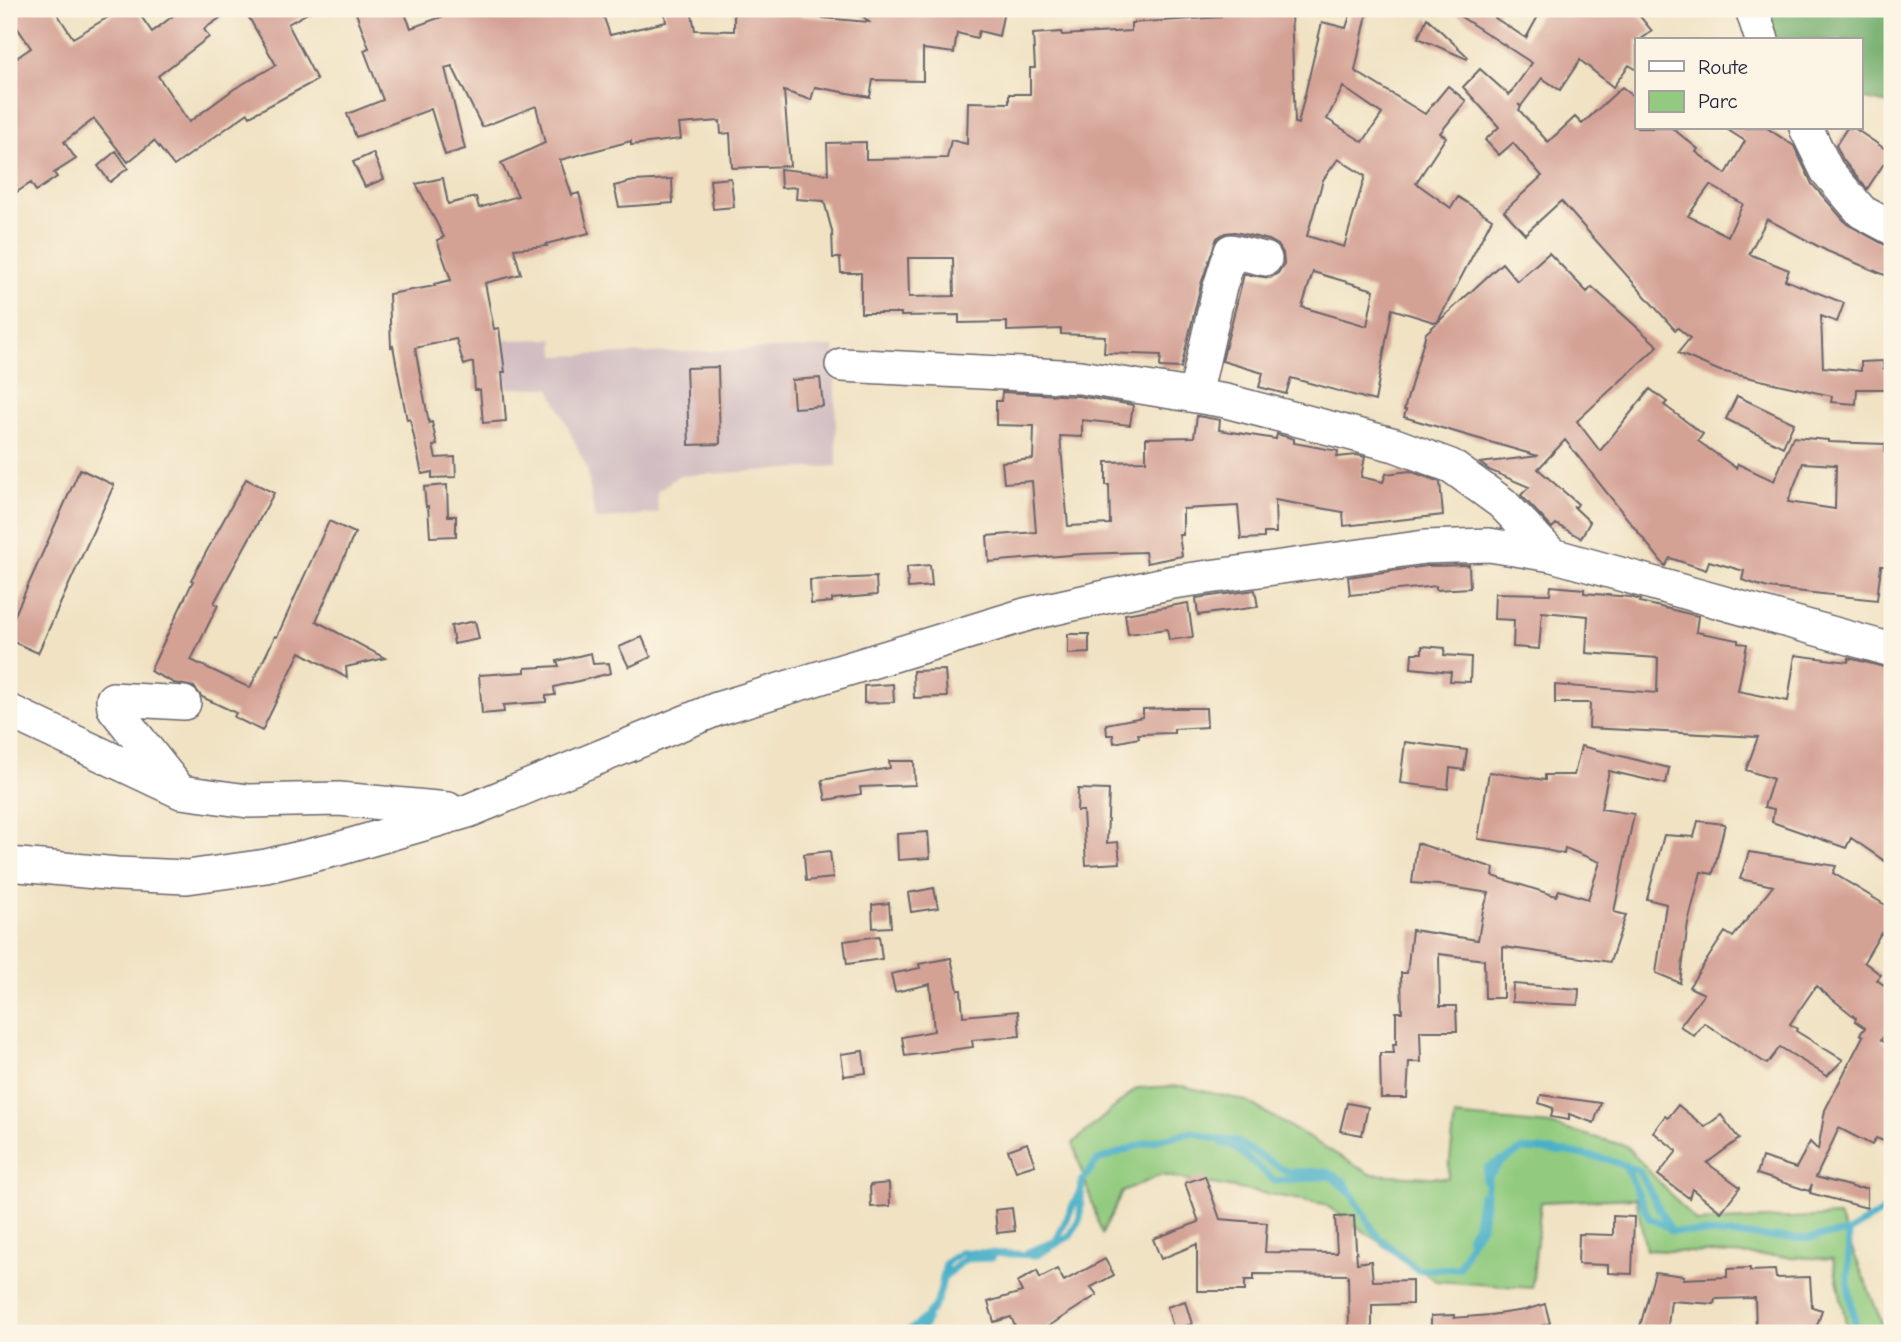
<svg xmlns="http://www.w3.org/2000/svg" width="1901" height="1342" font-family="'Comic Neue',sans-serif">
<rect width="100%" height="100%" fill="#fcf5e5"/>
<filter id="ink" filterUnits="userSpaceOnUse"><feTurbulence type="fractalNoise" baseFrequency=".0143" numOctaves="2"/><feDisplacementMap in="SourceGraphic" scale="14" xChannelSelector="R" yChannelSelector="G"/><feConvolveMatrix kernelMatrix="1 2 1 2 8 2 1 2 1" color-interpolation-filters="sRGB"/></filter>
<filter id="wash" filterUnits="userSpaceOnUse"><feTurbulence type="fractalNoise" baseFrequency=".00686" numOctaves="4" result="noise"/><feDisplacementMap in="SourceGraphic" scale="28" xChannelSelector="R" yChannelSelector="G"/><feGaussianBlur stdDeviation="1.57" result="paint"/><feColorMatrix in="noise" values="0 0 0 0 0 0 0 0 0 0 0 0 0 0 0 0 0 1.4 0 .05"/><feComposite in="paint" operator="in"/></filter>
<g filter="url(#wash)">
<rect width="100%" height="100%" fill="#f0e2c3"/>
<path fill="#d2bec2" d="M554,339l1,17 279,-9 3,119 -159,10 -21,16 1,21 -63,7 -8,-52 -37,-80h-43l-4,-48z"/>
<path fill="#92cb7f" stroke="#5a765d" stroke-width="2" d="M1182,1086l64,15 124,73 78,4 7,-62 95,9 76,21 70,76 143,-6 47,117h-38l-15,-74 -187,-9 -10,-52 -95,4 -9,86 -96,-7 -112,-77 -163,-29 -39,17 -20,42 -29,-91 64,-55z"/>
<path fill="#75af6e" stroke="#4c6854" stroke-width="2" d="M1762,9h130v96l-31,-7v-58h-84z"/>
<g fill="none" stroke-linecap="round" stroke-linejoin="round">
<path stroke="#48b0c8" stroke-width="7" d="M1222,1143l11,3 42,35 56,-5 17,16
M1625,1165l24,53 19,9
M1485,1180l2,-12 13,-7
M1849,1232l-1,52 9,49
M1469,1237l7,-14 5,-28
M1028,1252l28,-11 24,-50
M944,1277l21,-18 27,-1
M906,1333c34,-25 32,-30 40,-70l15,-11 76,3 33,-19 10,-18 2,-37 16,-21 50,-18 45,-10 23,7 20,2 51,31 39,-1 18,10 33,55 41,34 41,-2 12,-27 11,-15 6,-48 12,-15 23,-14 44,3 39,7 33,12 32,60 133,8 45,-7 43,-26
M920,1333l7,-13"/>
</g>
<g id="blocks">
<path fill="#d4a295" fill-rule="evenodd" d="M22,9h32l19,29 49,-29h14l16,23 30,-23h51l-29,20 5,8 -51,39 31,46 45,-33 42,-24 -32,-56h71l-27,15 29,56 -67,36 -2,-3 -74,53 -20,-25 -26,21 -34,-43 -30,23 12,17 -22,14 3,4 -21,14 -5,-8 -22,14v-134l22,-15 -21,-31z
M367,9h36l8,19 52,-19h138l9,26 56,-13 -2,-13h27l4,21 39,1v-22l25,1v3l41,-1v4l69,6 -14,-13h137l12,2 -5,25 -20,-5 -2,7 -20,-5 -3,20 -31,-4v32l-50,-1 -3,17 -55,-10 -4,13 -27,-9 6,75 -58,2 -2,-35 -9,1 -1,-13 -41,3 2,15 -50,6v-4l-71,19 12,35 7,-2 10,40 -43,11 1,2 -33,3 7,25 -36,9 9,46 5,-1 6,44h-3l4,49 -23,2 -3,-33h-5l-2,-28 -9,3 -8,-26 -41,9 14,75 3,-1 5,23 -4,1 3,12 19,-1 1,20 -24,1v-6l-10,2 -12,-55 -3,1 -14,-74 -2,1 -2,-53 46,-8 -1,-2 17,-4 -14,-40 7,-3 -28,-53 27,-6 5,26 28,-7 3,11 39,-12 -17,-33 44,-20 -9,-37 -54,21 -30,-61 -7,2 20,81 -20,6 -14,-46 -75,28 -9,-23 36,-14 -19,-50 5,-2 -13,-35z
M1291,9l4,114 3,1 24,-102 24,6 6,-19h16l-13,62 70,43 23,-28 18,15 -26,32 6,4 -30,46 35,25 7,-11 34,22 -55,104 -45,-14 -17,92 -84,-23 -5,16 -27,-7 4,-14 -41,-12 22,-87 26,4 8,-5 6,-9 -1,-11 -5,-8 -9,-5 -34,-8 -10,1 -8,5 -16,46 -20,84 -21,-1 1,-12 -57,-2 1,-17 -44,-2v-5l-54,2v-9l-48,1v-8l-58,1v-3h-40v-40h-20l-1,-15h-7l-1,-27 -8,-30 -28,-2 1,-12 -16,1 -1,-19 48,5 -1,-31 39,-1v17l81,-1 4,-18 16,4 1,-42 41,1v-9h21v-26h5l-2,-34 28,-2 1,3 69,-4v-8l90,-6v-7zM1343,87l39,27 -19,28 -36,-23zM1338,159l27,17 -21,71 -37,-11 16,-56zM908,258h45l1,38 -45,1zM1313,272l61,18 -7,36 -65,-19z
M1449,9h51l-5,9 31,20 16,-29h92l18,22 -12,9h-3v30l-8,-5 -16,22 -33,-27 -20,30 -18,-12 -21,28 -3,-2 3,3 -2,3 29,32 27,-25 7,7 40,-37 15,12v29h35l26,21 -2,3 30,22 19,-33 -20,-13h42l27,18 18,38 35,40 45,25v29l-65,-27 -60,-32 -18,35 40,16 -4,10 59,23 -7,19 -16,-6 2,51 38,4v-9l22,-1v8h9v20h-35l-1,15 -25,-2 1,-6 -112,-25 -42,-18 12,-15 -12,-10 -3,2 -114,-129 -36,33 -21,-23 38,-35 -29,-33 -14,12 -14,-15 14,-13 -36,-40 17,-18 29,26 23,-32zM1710,185l33,19 -15,32 -40,-20z
M1427,18l41,39 -1,2 -49,-21z
M1847,128h7l37,25 -24,36 -24,-29 -7,-15z
M116,151l12,17 -18,14 -12,-16z
M373,153l11,26 -19,8 -12,-25z
M731,178l3,29 -21,2 -3,-29z
M672,179l1,24 -54,4 -5,-21 20,-5z
M1549,253l38,39 5,-5 66,59 -81,75 23,30 50,-62 17,13 -3,3 39,29 -5,7 38,27 2,-4 36,17 19,-44 35,3v2l57,2v10h7l-1,112h-10l-4,34 -109,-12 -26,-8 2,-9 -35,-10 -3,9 -36,-12 -5,8 -100,-126 -27,29 40,35 -2,3 -3,-1 17,16 -9,16 -25,-14 -4,4 -31,-33 8,-8 -40,-17 -9,-7 58,-7 -134,-39 2,-7h-2l22,-77 76,-70 15,18zM1803,463l33,2 -1,44 -47,-7z
M718,367l2,77 -31,1 -3,-77z
M820,378l3,28 -29,2 -2,-28z
M1002,392l76,4 55,9 -3,20 -48,-5v17l-22,-1 8,90 42,-2 -1,-39h-3v-23l40,-1v-23l48,-1 3,-21 23,4 -1,10 57,9 1,-5 17,5v4l44,8 -1,6 20,-2 8,2 -4,20 22,5 3,-8 24,-3 30,11 3,33 -99,11 -1,-14 -68,-12 1,33h-12v5l-23,1 -3,-33 -55,3v26h-4l3,21 -35,7 -2,-11 -63,2 -93,8 -2,-26 49,-4 -4,-51 -28,2 -2,-21 31,-3 1,-33 -38,-1v-24h5z
M1737,396l57,27 -11,24 -57,-28z
M80,469l34,16 -76,168 -29,-13v-12z
M246,479l28,14 -60,110 4,2 -27,55 59,28 25,-52 2,1 52,-116 26,12 -39,88 69,37 -39,9 1,11 -47,-26 -38,79 -28,-14 2,-4 -34,-16 -8,-10 -20,-4 -24,-12 43,-90 -2,-1z
M447,485l1,31h8v20l-26,1 -2,-31 -2,1 -2,-20z
M930,565l2,21 -24,2 -1,-21z
M1469,565l1,23 -34,2v-4l-86,9 -2,-18 79,-11z
M876,577l1,18 -45,4v3l-21,2 -1,-24z
M1551,586l33,3v4l46,4 11,3 -1,2 58,14 -2,16 42,8v3l9,1 -9,47 50,10 7,-46 53,7 1,-4 43,11v197l-41,-28 -5,10 -74,-26 2,-13 -10,-2 9,-28 -27,-9 12,-33 -169,-9 1,-25h-35v-18l102,8 1,-35 -72,-5 2,-37 -46,-4 -3,37 -26,-2 1,-27 -20,-1 1,-26 55,1z
M1255,590l3,17 -60,8 -2,-17z
M1188,603l5,34 -24,3 -2,-11 -39,5 -3,-20z
M475,621l4,18 -25,5 -3,-18z
M1068,634h21v19l-21,1z
M642,637l9,20 -22,10 -10,-20z
M1422,646l23,2 -1,7 27,2 -1,25 -20,-1 1,-9 -40,-4 1,-15h10z
M591,653l2,11 16,-1 2,10 -57,14 1,8 -9,1v6l-43,3 1,7 -22,2 -3,-39 46,-3v-4l34,-2 -2,-5z
M945,670l2,27 -33,1 -1,-27z
M893,684l1,18 -30,1v-17z
M1173,708h33l1,19 -33,2v4l-36,1 1,4 -25,5 -1,-8h-6l-1,-11 37,-7v-8z
M1405,742l62,8 -3,20 -14,-2 -2,21 -48,-6z
M1581,746l88,22 -3,16 -57,-13 -8,38 33,5 -20,98 12,3 -16,47 -107,-15v51h-18l-1,-38 -45,-6 1,52h16l1,25h-37l1,31h-12l-2,36h-26l-1,-45h14l-1,-9h3v-32h6l-1,-39h6l5,-43 66,10 5,-30 6,-17 -50,-8 -27,-2 5,-40 77,25 -1,8 63,20 3,-6 29,9 12,-37 -35,-14 -1,6 -19,-4 1,-1 -68,-10 11,-67 56,8v-5h29z
M889,761h25l1,24 -55,2 1,7 -35,6 -4,-20 68,-12z
M1078,789l31,1 -2,53 11,-1 2,21 -34,2 -3,-54h-6z
M1698,821l27,3 -12,50 -12,-2 -13,51 -8,60 -24,-10 10,-69 -19,-5 17,-64 30,2z
M928,832l2,26 -32,2 -1,-26z
M830,851l3,27 -27,3 -2,-27z
M1749,852l87,14 -3,7 59,36v31l-11,-7 -17,29 17,13 -4,5 15,11v33l-11,16 11,8v96l-16,-6 -4,7 -33,-17 -23,49 40,11h11v20l-57,-15 2,-9 -3,7 -52,-17 5,-17 34,11 14,-26 8,8 7,-40 38,-74 -3,-2 5,-6 -10,-7 1,-3 -40,-32 -26,38 7,5 -1,2 47,29 -16,16 -47,-29 -13,17 -63,-41 -10,13 -14,-10 24,-32 -15,-7 36,-55 8,5 40,-51 -33,-7z
M934,888l4,20 -27,4 -3,-19z
M889,903l2,24 -18,1 -1,-23z
M879,936l3,23 -35,5 -3,-23z
M951,958l7,32h3l2,26 55,-5 2,25 -48,4 1,7 -68,9 -3,-19 32,-6 -4,-47 -35,8 -4,-18 29,-6 -1,-4z
M1513,984l66,5 -1,16 -66,-3z
M863,1051l3,22 -22,3 -3,-22z
M1541,1095l23,3 37,5 -7,20 -25,-9v6l-18,-3 2,-9 -14,-5z
M1347,1103l21,4 -6,28 -22,-4z
M1678,1105l27,22 16,-12 18,24 -32,24 33,24 -19,25 -29,-23 -3,9 -31,-23 19,-24 -24,-19 12,-16 3,2z
M1027,1143l8,22 -19,6 -8,-21z
M1205,1176l15,43 47,4 -2,29 72,1 -2,-36 19,-1 3,47 14,-2 2,20 39,-1v24l-40,1v28h-23l-1,-58 -94,-1v6h-9v11h-48v-47l-36,15 -8,-20 46,-17 -14,-39z
M889,1183l1,23 -19,1 -1,-22z
M1012,1208l3,23 -18,2 -2,-23z
M1613,1216l21,1 -2,57 -24,-1v-8l-30,-1 1,-30 34,1z
M1105,1259l9,16 -23,12 6,8 -59,38h-20l-7,-16 -17,5 -6,-20 34,-10 -5,-10 20,-11 3,7 17,-9 7,12z
M1750,1268v3l25,-1 1,8 34,-1 2,30 10,3 -6,19 -60,2 -1,-33 -40,1 -1,5 -43,-3 -4,32 -28,-3 16,-58 29,4 -1,3 44,-2v-8z
M1185,1301l7,23 -18,6 -7,-23z
M1545,1304l5,19 -18,6 -29,4h-72v-17l23,-1v3l36,-3 35,-5z"/>
</g>
</g>
<g filter="url(#ink)">
<use href="#blocks" fill-opacity="0" stroke="#6a656b" stroke-width="2"/>
<g fill="none" stroke-linecap="round" stroke-linejoin="round">
<defs>
<path id="minor" d="M1752,9l10,31
M1806,128l21,43 35,41 30,16
M842,365l238,12 146,24 169,44 56,21 51,37 50,52
M1195,395l24,-105 12,-39 34,8
M9,711l172,81 67,9 91,-2 109,10
M175,785l-61,-77 -1,-9 71,4
M9,864l108,10 70,3 79,-11 72,-17 130,-38 249,-102 311,-95 145,-32 252,-35 64,-2 63,10 340,95"/>
</defs>
<use href="#minor" stroke="#6a656b" stroke-width="36"/>
<use href="#minor" stroke="#fff" stroke-width="33"/>
</g>
</g>
<rect width="1901" height="1342" fill="none" stroke="#fcf5e5" stroke-width="35"/>
<rect x="1635" y="38" width="228" height="91" fill="#fcf5e5" stroke="#a5a1a1" stroke-width="2"/>
<rect x="1649" y="61" width="35" height="10" fill="#ffffff" stroke="#a5a1a1" stroke-width="2"/>
<text x="1698" y="74" font-size="21" fill="#22223b">Route</text>
<rect x="1649" y="91" width="35" height="21" fill="#92cb7f" stroke="#a5a1a1" stroke-width="2"/>
<text x="1698" y="108" font-size="21" fill="#22223b">Parc</text>
</svg>
